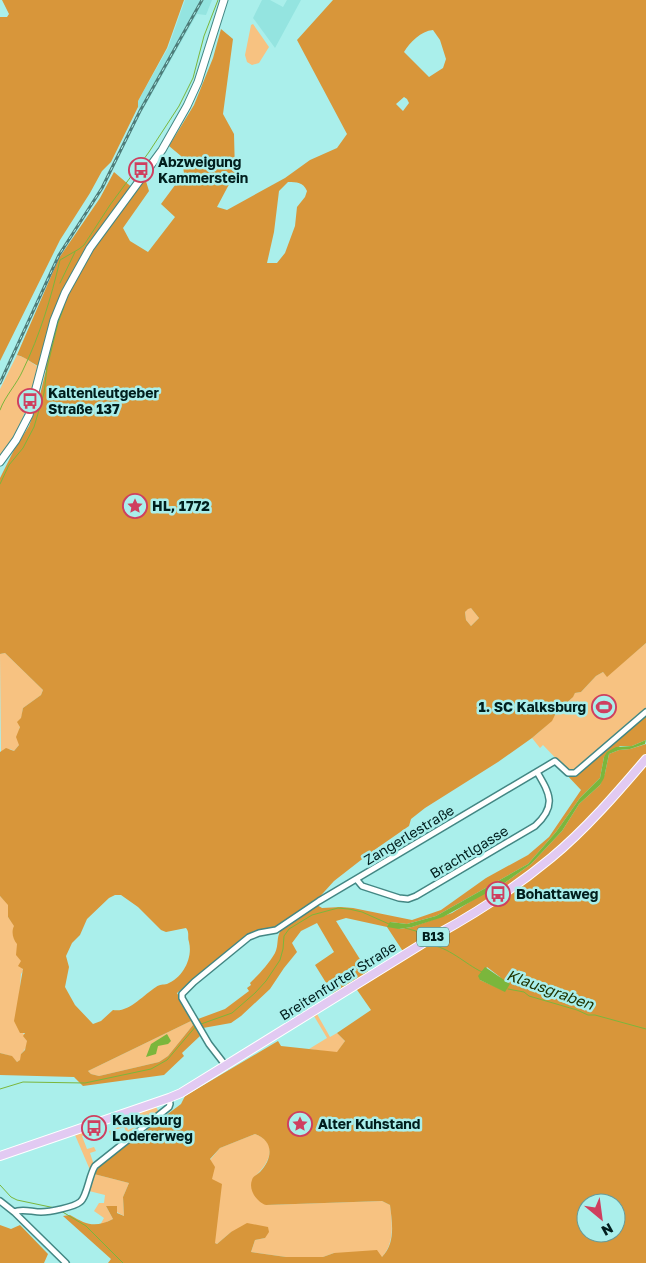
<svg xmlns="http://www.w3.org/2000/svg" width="646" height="1263" font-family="'Golos Text',sans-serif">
<rect width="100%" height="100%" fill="#aaefeb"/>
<path fill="#94e4e0" d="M185,0h27l-6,15 -9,-1 -55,97 -4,-4v-6l30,-53z
M262,0h8l13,7 4,-7h14l-26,48 -22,-30z"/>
<path fill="#f7c281" d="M253,24l16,23 -10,16 -7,2 -5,-3 -2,-7 6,-30z
M17,355l8,3 13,9c-9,35 -15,60 -38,89v-67z
M468,608h3l8,10 -8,8 -5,-6 -1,-8z
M646,643v67l-70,60 -4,2 -4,-1 -25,-26 -3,3 -8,-10c10,-8 17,-15 25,-25 6,-7 14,-12 18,-20l6,-1 15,-16 7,-4 4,4z
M5,653l38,37 -2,5 -18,13 -4,24v13l-5,6 -4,-2 -9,4 -1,-99z
M0,896l9,9 -1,12 7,9 8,45 -2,3 -4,52c8,9 16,16 4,28v6l-4,2 -6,-6 -11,-3z
M317,1014l13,23 7,-4 8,8 -8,12 -28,-4 18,-11 -13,-22z
M191,1021l2,4 -25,31 -9,6 -60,14 -8,-2 -3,-3z
M156,1107l3,5 -21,17 -2,-4 6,-3 -2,-6 -13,4 -1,-2z
M126,1124l2,6 7,-3 2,3 -13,10 -3,-4 6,-2 -3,-7 -12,4 3,8h-3l-3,-8z
M105,1125l2,4 -9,4 1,4 -6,2 -2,-9z
M87,1131l2,2 -7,3 5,13 7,-2 2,4 -6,2 4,12 -4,5 -15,-35z
M255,1134c25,9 14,31 -2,44l13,27 116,-4 8,4c2,17 5,38 -8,52l-48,-4 -11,4h-37l-35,-5 4,-12 10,-2 -34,-6 -14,12 -2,-1 -5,-83 10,-12z
M94,1174l35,9 -6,14 1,19 -18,-10 7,13 -13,6 4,-7 -10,-7 5,-8h5l1,-8 -16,-4z"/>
<path fill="#d8963a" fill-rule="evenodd" d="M2,0h182l-17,48 -29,53v6l-27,55 -9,9 -12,22 -30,47 -60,121v-344h7l2,-3z
M333,0h313v643l-39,34 -4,-5 -7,4 -15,16 -6,1 -2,4 -17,16 -4,8 -20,17 -34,24 -73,46 -14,11 -2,7 -39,27 -36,28 -19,21 -38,25 -10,3 -12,1 -7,5 -71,57 23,43 -18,17 2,3 -20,19 -81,11 -9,-9 -74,-2v-22l12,3 5,6 3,-2 1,-6 4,-4 2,-9 -4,-5 2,-3h-5l-6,-12 9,-52 -5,-3 3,-5 -5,-6 1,-11c-4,-5 -6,-12 -3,-18l-6,-9v-12l-8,-9v-144l6,-4 8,3 5,-6 -3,-8 4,-10 -3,-5 4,-4 2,-10 18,-13 2,-5 -38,-37 -5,1v-176l14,-28 15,-24 10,-27 7,-29c-11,-4 -18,-12 -29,-15l42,-97 41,-60 14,-26 21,18 10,-12 4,13 -26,37 7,13 18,11 27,-35 -14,-13 23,-31 -3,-17 -12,-10 25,-41 19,-47 8,-29 12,10 -10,75 11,20 1,39 -18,34 10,3 58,-32 25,-18 27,-12 10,-14 -50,-94zM433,30l7,10 6,19 -3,9 -14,9 -25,-25c6,-10 17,-21 29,-22zM404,97l3,2 2,4 -6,8 -7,-7zM288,182c9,0 15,0 19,9l-2,6 -8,10 -2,19 -10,27 -8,10h-10l7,-31 5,-41zM471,608l8,10 -8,8 -5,-6 -1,-8 3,-3zM115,895h6l17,12 23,23 5,2 20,-4c4,5 1,9 3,14 4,16 -6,36 -22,42 -4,1 -7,0 -11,3 -13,8 -27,26 -43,23l-12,11 -8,3 -18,-19 -10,-18 4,-20 -3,-11 6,-13 8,-8 7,-16 22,-21zM191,1021l2,4 -25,31 -9,6 -60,14 -8,-2 -3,-3z
M646,714v26l-14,6h-12l-16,11 -4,21 -20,20 -24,34 -28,32 -92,52 -29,8 -17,-2 9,7 13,-2 40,-14 29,-18 22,-11 28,-20 31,-33 17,-27 21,-19 5,-12 4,-19 10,-4 11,-1 16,-5v519h-538l3,-4 -48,-43 7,-1c17,10 25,13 43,4l-7,-13h11v7l7,3 -1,-19 6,-14 -35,-9 5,-8 82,-62 4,-8 93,-55 3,5 56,6 8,-11 -8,-8 34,-23 -16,-23 51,-31 -19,-29 -41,-9 -10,3 32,51 -35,22 -18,-29 19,-13 -17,-29 -16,8 -9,12 5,9 -13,16 -14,21 -29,27 -10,7 -28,5 -5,-9 27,-10 24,-18 -2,-3 4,-3 -1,-2c10,-10 18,-18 25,-30 4,-8 1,-16 6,-23 6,-9 26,-19 36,-25l5,3 19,-1 12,1 59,12 29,-10 45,-32 42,-23 21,-18 32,-47 -16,-17 6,3 6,-2zM487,967l13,10 5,14 -25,-11zM255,1134c19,7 18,24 5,38 -3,3 -7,4 -8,8 -4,10 5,22 14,25l116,-4 8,4c2,17 6,38 -8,52l-5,-7 -43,3 -11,4h-37l-35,-5 4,-12 10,-2 4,-6 -1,-5 -21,-4 -16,9 -14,12 -2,-1 7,-59 -10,-5 3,-12 -5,-8 10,-11zM586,1203h30v30h-30z
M0,1225l11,4 9,-4 28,29 -4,9h-44z"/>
<path fill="#7bb63c" d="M646,740l-1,4 -15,5 -11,1 -10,4 -5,24 -4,7 -21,19 -17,27 -31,33 -28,20 -60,33 -31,10 -13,2 -12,-2 3,-5 17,2 29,-8 92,-52 28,-32 24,-34 20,-20 4,-21 3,-5 9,-5 16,-1z
M485,967l25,17 -5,8 -25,-12 -2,-4z
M167,1034l4,7 -3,3 -10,2 -2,8 -10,3 5,-13z"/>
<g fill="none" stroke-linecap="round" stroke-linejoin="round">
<path stroke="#7bb63c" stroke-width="1" d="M60,283l15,-31
M0,410c5,-14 17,-26 23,-40 17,-35 28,-72 37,-110l19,-11 5,-4 26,-40 39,-53 30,-46 14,-28 11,-42 14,-36
M0,484l9,-19 14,-17 11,-21 10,-34 3,-25 11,-45 6,-16
M405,928l11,3 6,7
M429,945c19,1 36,19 53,27
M508,989l16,3 5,4 48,14 11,5h7l51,14
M201,1024l31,-11 23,-20 11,-12 14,-21 3,-11 1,-13 5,-7 23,-14 26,-7 11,1 13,3 27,12
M0,1089l23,-7 62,1 66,-14 16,-9 30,-35
M0,1185l11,12 6,3 38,8
M61,1211l25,15 37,37"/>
<defs>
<path id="street" d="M357,880l5,6 37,12 9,1 8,-3 119,-70c22,-20 15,-32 2,-54
M226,1066l-17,-22 -27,-46v-4l12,-12 55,-45 10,-4 17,-3 43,-29 236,-140 13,12h7l71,-61
M0,1201l14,11 52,51
M14,1212c8,-4 18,0 27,0 9,0 33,-5 39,-10 7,-5 9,-27 15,-36l74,-59 1,-3 -1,-6"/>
<path id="secondary" d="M0,462l16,-22 13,-25 25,-95 11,-27 25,-45 72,-98 25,-44 11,-24 26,-82"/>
<path id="primary" d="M0,1156l169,-58 12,-5 257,-159c40,-22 78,-47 113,-76 34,-28 67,-66 95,-99"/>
</defs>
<use href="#street" stroke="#438784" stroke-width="8"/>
<use href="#secondary" stroke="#438784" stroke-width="9"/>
<use href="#primary" stroke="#fff" stroke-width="10"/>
<use href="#street" stroke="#fff" stroke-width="5"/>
<use href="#secondary" stroke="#fff" stroke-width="7"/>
<use href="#primary" stroke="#e2caf2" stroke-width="8"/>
<defs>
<path id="rail" d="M0,383l59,-128 43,-67 38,-77 62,-111"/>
</defs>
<use href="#rail" stroke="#4d7c79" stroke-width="3"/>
<use href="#rail" stroke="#aaefeb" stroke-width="1" stroke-dasharray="4" stroke-linecap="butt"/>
</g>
<defs>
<symbol id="bus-ring" viewBox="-11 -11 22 22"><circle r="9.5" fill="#aaefeb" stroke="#cf3f5f" stroke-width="1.5"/><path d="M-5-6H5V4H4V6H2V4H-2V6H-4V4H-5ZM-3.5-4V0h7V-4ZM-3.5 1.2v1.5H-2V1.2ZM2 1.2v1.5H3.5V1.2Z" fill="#cf3f5f"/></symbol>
<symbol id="sight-ring" viewBox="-11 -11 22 22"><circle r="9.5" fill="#aaefeb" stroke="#cf3f5f" stroke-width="1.5"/><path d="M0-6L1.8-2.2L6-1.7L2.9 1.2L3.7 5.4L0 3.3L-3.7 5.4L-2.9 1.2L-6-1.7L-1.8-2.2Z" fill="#cf3f5f"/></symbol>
<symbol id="stadium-ring" viewBox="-11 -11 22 22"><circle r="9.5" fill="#aaefeb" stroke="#cf3f5f" stroke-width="1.5"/><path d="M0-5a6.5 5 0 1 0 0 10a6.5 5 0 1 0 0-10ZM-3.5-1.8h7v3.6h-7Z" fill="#cf3f5f"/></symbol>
</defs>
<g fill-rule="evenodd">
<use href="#bus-ring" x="127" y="156" width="28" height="28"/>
<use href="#bus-ring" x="16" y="387" width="28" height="28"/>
<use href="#sight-ring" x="121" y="492" width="28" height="28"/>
<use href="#stadium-ring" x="590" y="693" width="28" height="28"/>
<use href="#bus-ring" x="484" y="880" width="28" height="28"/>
<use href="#sight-ring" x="286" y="1110" width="28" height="28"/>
<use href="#bus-ring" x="80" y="1114" width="28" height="28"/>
</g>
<g text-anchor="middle" stroke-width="5" stroke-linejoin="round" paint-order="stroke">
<rect fill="#aaefeb" stroke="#345d5b" stroke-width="1" x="417" y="927.5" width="32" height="19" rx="4"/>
<g font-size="12" font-weight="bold" fill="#011e1d">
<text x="433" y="941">B13</text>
</g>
<g font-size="14" font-weight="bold" fill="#011e1d" stroke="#aaefeb" text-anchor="start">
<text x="158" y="167">Abzweigung<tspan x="158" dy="16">Kammerstein</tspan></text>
<text x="48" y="398">Kaltenleutgeber<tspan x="48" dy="16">Straße 137</tspan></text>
<text x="152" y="511">HL, 1772</text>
<text x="586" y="712" text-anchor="end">1. SC Kalksburg</text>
<text x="516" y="899">Bohattaweg</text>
<text x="112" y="1125">Kalksburg<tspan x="112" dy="16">Lodererweg</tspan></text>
<text x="318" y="1129">Alter Kuhstand</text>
</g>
<g font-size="14" fill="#011e1d" stroke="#aaefeb">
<text transform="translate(409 835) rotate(-31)" y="5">Zangerlestraße</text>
<text transform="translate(469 852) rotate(-31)" y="5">Brachtlgasse</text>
<text transform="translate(338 981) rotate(-32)" y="5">Breitenfurter Straße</text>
</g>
<g font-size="15" font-style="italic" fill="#203605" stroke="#aaefeb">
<text transform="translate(550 990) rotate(20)" y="5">Klausgraben</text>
</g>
</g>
<g transform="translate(601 1218) rotate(151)"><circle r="24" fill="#aaefeb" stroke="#669b99"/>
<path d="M0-4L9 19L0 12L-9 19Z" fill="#cf3f5f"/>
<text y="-8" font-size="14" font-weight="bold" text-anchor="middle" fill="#011e1d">N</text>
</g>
</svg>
